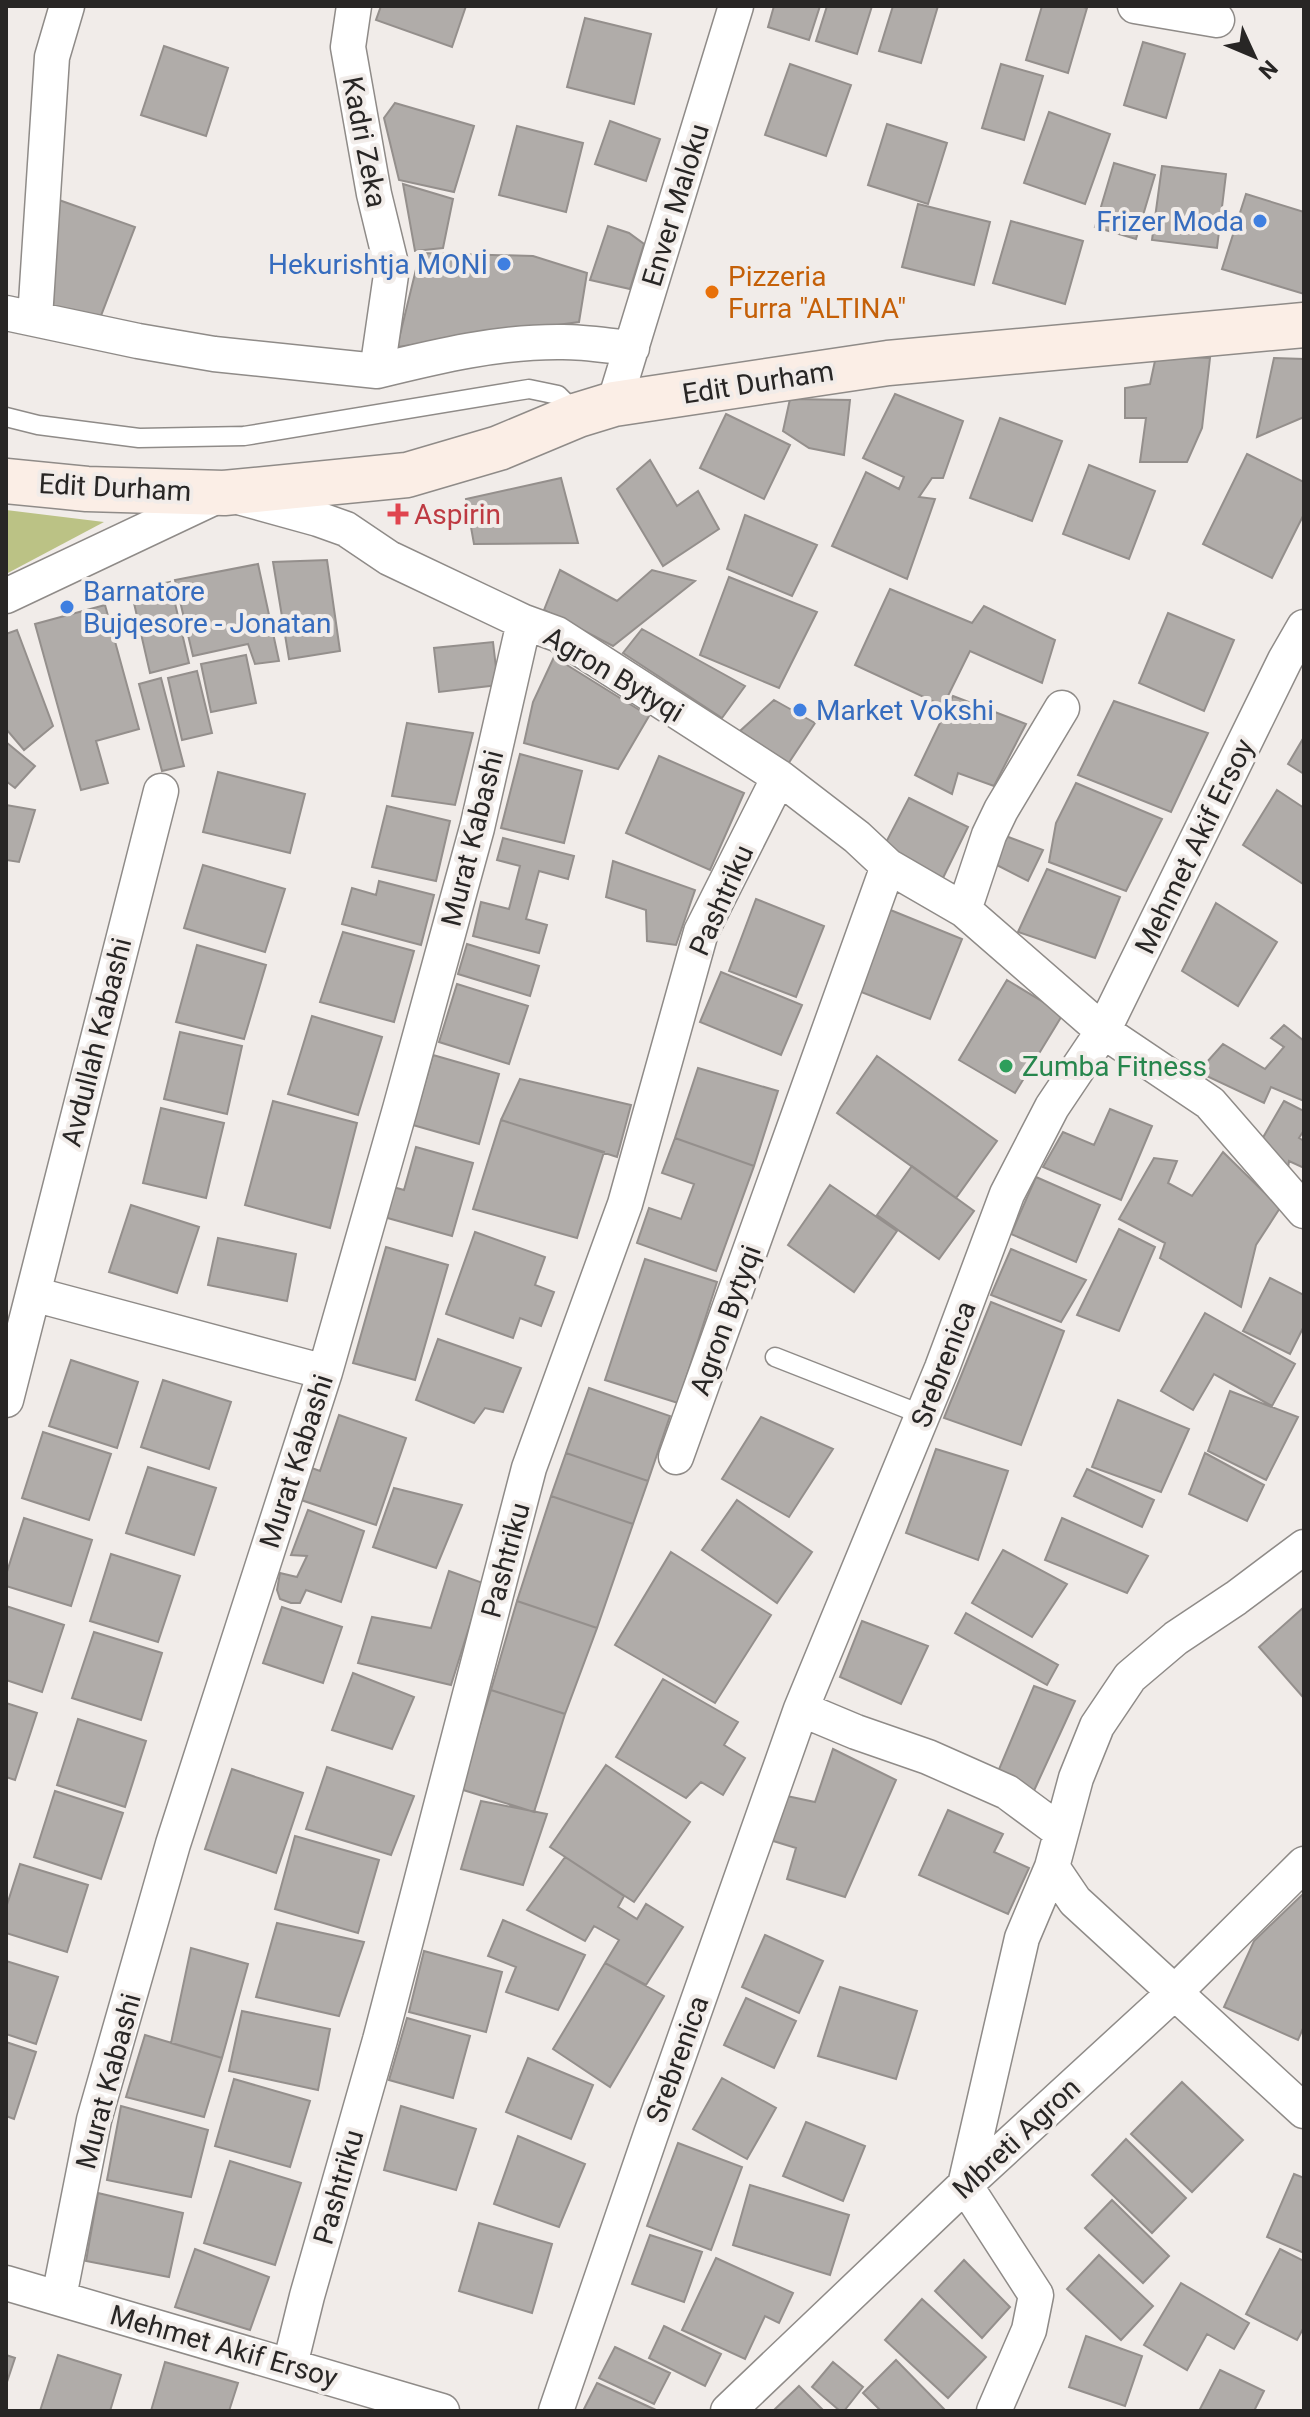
<svg xmlns="http://www.w3.org/2000/svg" width="1310" height="2417" font-family="Roboto,sans-serif">
<rect width="100%" height="100%" fill="#f1ece9"/>
<path fill="#bbc285" d="M6,510l98,12 -98,52z"/>
<path fill="#b0aca9" stroke="#948f8c" stroke-width="2" d="M381,6h85l-14,41 -76,-27z
M774,6h46l-11,34 -41,-13z
M827,6h45l-15,48 -41,-13z
M893,6h45l-17,57 -42,-12z
M1042,6h38l7,2 -19,65 -42,-13z
M585,18l66,16 -17,70 -67,-17z
M1143,42l42,12 -19,64 -42,-13z
M164,46l64,22 -22,68 -65,-21z
M790,64l61,21 -25,71 -61,-21z
M1001,64l42,12 -19,64 -42,-12z
M395,103l79,23 -20,66 -55,-12 -15,-62z
M1049,112l61,22 -25,70 -61,-21z
M610,121l50,18 -14,42 -51,-17z
M887,124l60,19 -19,61 -60,-19z
M517,126l66,17 -17,69 -67,-17z
M1114,163l41,12 -19,64 -41,-12z
M1162,166l64,8 -9,74 -65,-8z
M403,184l50,15 -10,49 -28,3z
M1246,194l58,18v82l-82,-25z
M59,200l76,27 -38,99 -50,-9z
M918,204l72,18 -16,63 -72,-18z
M1011,221l72,20 -18,63 -72,-21z
M608,226l21,7 15,11 -14,45 -40,-9z
M420,253l113,3 54,17 -8,49 -182,25z
M1156,356l54,2 -8,70 -15,34h-47l6,-44h-21v-30l25,-4z
M1274,358l30,1v58l-47,20z
M895,394l68,27 -20,57h-11l-13,19 16,2 -28,80 -75,-33 34,-74 33,17 5,-12 -41,-19z
M790,399l60,1 -6,55 -35,-7 -26,-17z
M726,414l64,31 -26,54 -64,-31z
M1000,418l62,23 -30,80 -62,-23z
M1247,454l57,28v32l-32,64 -69,-34z
M650,460l27,46 21,-15 21,38 -56,37 -46,-77z
M1089,465l66,26 -26,68 -66,-25z
M561,478l17,65 -104,1 -8,-45z
M745,515l72,30 -25,51 -65,-27z
M327,560l13,91 -51,8 -16,-97z
M258,564l21,97 -24,3 -7,-20 -55,12 -18,-76z
M560,570l57,31 35,-31 43,11 -82,65 -69,-36z
M729,577l88,35 -38,76 -79,-33z
M170,582l19,81 -39,10 -19,-83z
M890,589l82,34 12,-17 71,34 -13,43 -72,-32 -27,55 -88,-41z
M105,605l34,124 -43,12 12,42 -27,7 -46,-166z
M1168,613l66,27 -30,71 -65,-28z
M642,629l103,57 -23,32 -99,-65z
M17,630l36,96 -29,24 -18,-21v-95z
M493,642l5,43 -59,7 -5,-44z
M246,655l10,48 -45,9 -10,-48z
M554,657l95,59 -31,53 -94,-26 9,-41z
M197,671l15,62 -30,7 -14,-62z
M161,678l23,88 -22,5 -23,-87z
M953,696l73,28 -32,62 -36,-13 -6,21 -37,-19z
M774,700l41,23 -27,41 -48,-33z
M1114,701l94,32 -37,79 -93,-37z
M407,723l66,10 -18,72 -63,-9z
M1304,737v37l-16,-10z
M6,742l29,24 -20,22 -9,-7z
M520,754l62,17 -18,72 -63,-15z
M659,756l85,37 -34,77 -84,-37z
M218,772l87,22 -15,59 -87,-21z
M1076,783l86,36 -36,72 -77,-29 7,-39z
M1277,790l27,18 -1,76 -60,-39z
M909,798l59,29 -29,59 -58,-34z
M6,805l29,5 -16,52 -13,-2z
M387,806l63,15 -14,60 -64,-14z
M1003,835l40,15 -15,31 -39,-20z
M503,838l71,18 -6,23 -29,-8 -13,48 21,6 -8,28 -66,-17 8,-34 28,7 11,-43 -23,-6z
M613,861l82,29 -19,55 -29,-4 -1,-31 -40,-13z
M203,865l82,24 -20,63 -81,-24z
M1047,869l73,28 -25,61 -77,-26z
M379,881l55,14 -13,50 -79,-21 10,-36 24,7z
M756,899l68,27 -28,71 -67,-26z
M1216,903l61,39 -39,64 -56,-35z
M888,909l74,30 -32,80 -74,-29z
M343,932l71,19 -20,71 -74,-20z
M467,944l72,22 -9,30 -72,-22z
M197,945l69,20 -22,74 -68,-17z
M721,972l81,33 -21,50 -81,-33z
M1007,980l56,34 -48,79 -56,-33z
M457,984l71,22 -19,58 -70,-22z
M312,1016l70,21 -24,78 -70,-21z
M1284,1025l20,16v60l-33,-14 -7,16 -66,-31 25,-28 42,25 19,-22 -13,-9z
M180,1032l62,14 -15,68 -63,-15z
M433,1055l66,19 -20,70 -66,-19z
M877,1056l120,85 -41,57 -119,-85z
M698,1068l80,23 -24,75 -79,-28z
M520,1079l111,26 -14,52 -116,-37z
M273,1101l84,22 -27,105 -85,-23z
M1284,1101l20,10v19l-5,8 5,3v27l-15,-7 -2,14 -26,-34z
M161,1108l63,15 -18,75 -63,-15z
M1110,1109l42,17 -31,74 -78,-33 20,-35 31,13z
M501,1120l103,32 -27,86 -104,-29z
M675,1138l79,28 -38,105 -79,-28 12,-35 32,11 13,-35 -32,-11z
M416,1147l57,16 -21,73 -68,-19 9,-30 11,3z
M1223,1152l57,56 -24,37 -15,62 -81,-49 5,-15 -46,-24 35,-61 23,3 -9,22 24,13z
M912,1166l62,45 -35,48 -62,-44z
M1036,1177l64,28 -24,57 -65,-28z
M830,1185l67,46 -43,61 -66,-47z
M131,1205l68,22 -22,66 -68,-21z
M1119,1229l36,18 -36,84 -42,-16z
M475,1232l70,25 -10,28 19,7 -13,34 -21,-8 -7,20 -67,-24z
M218,1238l78,16 -9,47 -79,-16z
M386,1247l62,18 -33,115 -62,-17z
M1011,1249l75,31 -25,42 -70,-27z
M645,1259l72,23 -39,121 -73,-23z
M1270,1278l34,17v31l-14,28 -47,-23z
M991,1302l73,29 -43,114 -77,-27z
M1205,1313l90,51 -23,42 -58,-32 -21,36 -32,-19z
M438,1339l83,29 -18,44 -18,-4 -11,15 -58,-23z
M71,1360l67,22 -21,66 -68,-22z
M163,1380l68,22 -22,67 -68,-22z
M589,1388l81,28 -22,65 -82,-28z
M1230,1391l68,26 -32,63 -58,-29z
M1118,1400l71,29 -28,63 -69,-25z
M339,1415l67,23 -30,87 -78,-26 11,-32 11,4z
M761,1417l72,32 -44,68 -67,-38z
M43,1432l68,22 -22,66 -67,-22z
M936,1449l72,22 -30,89 -72,-27z
M566,1453l82,28 -15,43 -82,-28z
M1205,1453l59,32 -17,36 -58,-27z
M148,1467l68,21 -22,67 -68,-22z
M1087,1469l67,31 -12,27 -68,-31z
M394,1488l68,17 -26,63 -63,-21z
M551,1496l82,28 -36,104 -80,-27z
M737,1500l75,52 -35,51 -75,-53z
M308,1510l56,21 -23,71 -35,-12 -6,13h-9l-11,-4 -3,-9 3,-17 17,4 10,-21 -16,-1z
M24,1518l68,22 -21,66 -65,-20v-11z
M1062,1518l86,38 -21,37 -82,-33z
M1003,1550l64,34 -35,53 -60,-34z
M671,1552l100,63 -56,88 -100,-58z
M111,1554l69,22 -22,66 -68,-21z
M449,1571l34,12 -32,102 -93,-22 14,-46 59,11z
M517,1601l80,27 -32,86 -74,-24z
M6,1606l58,19 -22,67 -36,-12z
M282,1607l60,20 -19,56 -60,-20z
M1304,1607v87l-2,2 -43,-49z
M966,1613l92,52 -11,20 -92,-52z
M862,1621l66,25 -27,58 -61,-27z
M94,1632l68,21 -21,67 -69,-22z
M353,1673l61,24 -22,52 -60,-19z
M663,1679l75,43 -14,23 21,13 -22,37 -22,-13 -15,16 -70,-41z
M1034,1686l41,15 -43,94 -35,-21z
M491,1690l74,24 -31,98 -74,-23z
M6,1703l31,10 -22,67 -9,-3z
M78,1719l68,22 -21,66 -68,-22z
M833,1749l63,31 -51,117 -58,-18 9,-31 -26,-8 12,-45 33,7z
M606,1765l84,57 -56,80 -84,-55z
M327,1767l87,29 -23,59 -85,-26z
M232,1769l71,24 -27,80 -71,-24z
M55,1791l68,22 -22,66 -67,-22z
M481,1801l66,13 -24,71 -62,-16z
M948,1810l55,24 -9,18 35,16 -21,46 -89,-39z
M295,1836l84,24 -21,73 -83,-24z
M565,1857l59,39 -6,11 19,12 9,-15 37,23 -37,58 -41,-22 14,-23 -25,-14 -9,15 -58,-31z
M20,1864l68,21 -21,67 -61,-19v-25z
M1304,1893v133l-6,14 -74,-33 30,-66z
M503,1920l82,35 -27,55 -52,-18 10,-25 -28,-11z
M277,1923l87,19 -25,74 -83,-19z
M765,1935l58,26 -24,52 -57,-26z
M191,1948l57,16 -26,94 -51,-15z
M424,1951l78,21 -16,60 -77,-20z
M6,1961l52,16 -22,67 -30,-10z
M605,1963l59,33 -54,91 -57,-38z
M840,1987l77,24 -21,68 -78,-23z
M746,1998l50,23 -22,47 -50,-23z
M242,2011l88,18 -12,61 -89,-19z
M407,2018l63,18 -17,62 -64,-18z
M145,2035l77,23 -18,59 -78,-20z
M6,2042l30,10 -22,67 -8,-3z
M528,2058l65,27 -22,54 -65,-27z
M722,2078l54,30 -29,51 -54,-30z
M234,2079l76,22 -20,66 -75,-21z
M1182,2082l61,58 -51,52 -61,-58z
M121,2106l87,24 -17,67 -84,-17z
M401,2106l75,23 -20,61 -72,-20z
M806,2122l59,24 -22,55 -60,-25z
M518,2136l67,28 -26,63 -65,-23z
M1126,2139l60,59 -34,35 -60,-58z
M678,2143l64,24 -31,83 -64,-24z
M230,2161l71,22 -26,82 -71,-22z
M1294,2174l10,4v75l-37,-16z
M750,2185l99,30 -19,60 -97,-30z
M98,2193l85,20 -14,64 -83,-16z
M1112,2200l57,56 -26,27 -58,-55z
M479,2223l73,21 -20,69 -73,-22z
M650,2235l52,17 -18,50 -52,-18z
M195,2249l74,28 -19,53 -75,-23z
M1280,2249l24,12v66l-7,13 -51,-26z
M1099,2255l54,51 -32,34 -54,-51z
M716,2258l77,35 -14,30 -14,-7 -20,43 -63,-29z
M964,2260l46,47 -28,31 -47,-47z
M1181,2283l68,40 -15,26 -27,-15 -20,36 -43,-25z
M922,2299l64,58 -38,41 -63,-58z
M664,2326l57,28 -16,32 -56,-28z
M1086,2336l56,20 -17,50 -56,-19z
M615,2347l55,26 -16,31 -55,-26z
M6,2355l9,3 -9,27z
M58,2355l63,20 -11,36h-70z
M896,2360l50,51h-65l-18,-18z
M165,2362l73,21 -9,28h-78z
M833,2362l30,25 -19,24h-4l-28,-24z
M1220,2370l44,21 -10,20h-55z
M597,2383l59,27v1h-73z
M799,2386l25,25h-51z"/>
<g fill="none" stroke-linecap="round" stroke-linejoin="round">
<defs>
<path id="lane" d="M6,417l32,8 101,13 105,-2 285,-47 29,6 20,20
M775,1357l148,58"/>
<path id="street" d="M354,6l-6,41 26,147 18,74 -15,103c61,-15 123,-30 186,-29 23,0 46,4 69,6
M1135,6l82,14
M6,313l132,28 76,13 163,17
M35,318l17,-261 15,-51
M614,404l122,-398
M6,596l218,-103 94,26 28,10 43,29 135,64 33,12 222,143 78,60 31,29 76,44 139,121 107,72 94,108
M964,910l25,-75 12,-25 61,-102
M33,1294l292,78
M6,1400l155,-609
M676,1457l212,-591
M801,1709l55,23 72,25 79,35 54,40
M1052,1867l23,34 229,210
M6,2283l436,128
M59,2297l35,-177 79,-276 152,-472 75,-263 77,-281 47,-206
M290,2365l17,-69 73,-256 149,-572 96,-264 76,-272 78,-155
M556,2411l95,-277 150,-425 141,-341 65,-174 45,-87 51,-76 182,-371 19,-33
M728,2411l237,-226 209,-192 130,-129
M994,2411l35,-81 7,-35 -71,-110 57,-247 30,-71 24,-89 21,-52 33,-49 46,-39 60,-40 68,-51"/>
<path id="secondary" d="M6,481l81,8 137,4 183,-18 92,-27 79,-33 36,-11 274,-41 416,-38"/>
</defs>
<use href="#lane" stroke="#8f8b88" stroke-width="21"/>
<use href="#street" stroke="#8f8b88" stroke-width="37"/>
<use href="#secondary" stroke="#8f8b88" stroke-width="47"/>
<use href="#lane" stroke="#fff" stroke-width="18"/>
<use href="#street" stroke="#fff" stroke-width="34"/>
<use href="#secondary" stroke="#fbeee6" stroke-width="44"/>
</g>
<g fill="#3f7fe0" stroke="#f1ece9" stroke-width="3">
<circle cx="1260" cy="221" r="8"/>
<circle cx="504" cy="264" r="8"/>
<circle cx="67" cy="607" r="8"/>
<circle cx="800" cy="710" r="8"/>
</g>
<circle fill="#e8710a" stroke="#f1ece9" stroke-width="3" cx="712" cy="292" r="8"/>
<path fill="#e0444e" stroke="#f1ece9" stroke-width="3" d="M394 502h8v8h8v8h-8v8h-8v-8h-8v-8h8z"/>
<circle fill="#2e9e5b" stroke="#f1ece9" stroke-width="3" cx="1006" cy="1066" r="8"/>
<g text-anchor="middle" stroke-width="8" stroke-linejoin="round" paint-order="stroke">
<g font-size="28" fill="#282625" stroke="#f1ece9">
<text transform="translate(365 142) rotate(79)" y="10">Kadri Zeka</text>
<text transform="translate(675 205) rotate(-73)" y="10">Enver Maloku</text>
<text transform="translate(758 382) rotate(-9)" y="10">Edit Durham</text>
<text transform="translate(115 487) rotate(3)" y="10">Edit Durham</text>
<text transform="translate(614 674) rotate(31)" y="10">Agron Bytyqi</text>
<text transform="translate(472 838) rotate(-76)" y="10">Murat Kabashi</text>
<text transform="translate(1194 846) rotate(-64)" y="10">Mehmet Akif Ersoy</text>
<text transform="translate(721 900) rotate(-66)" y="10">Pashtriku</text>
<text transform="translate(96 1042) rotate(-76)" y="10">Avdullah Kabashi</text>
<text transform="translate(725 1320) rotate(-70)" y="10">Agron Bytyqi</text>
<text transform="translate(943 1364) rotate(-69)" y="10">Srebrenica</text>
<text transform="translate(296 1461) rotate(-72)" y="10">Murat Kabashi</text>
<text transform="translate(505 1560) rotate(-75)" y="10">Pashtriku</text>
<text transform="translate(677 2059) rotate(-70)" y="10">Srebrenica</text>
<text transform="translate(108 2081) rotate(-75)" y="10">Murat Kabashi</text>
<text transform="translate(1016 2138) rotate(-43)" y="10">Mbreti Agron</text>
<text transform="translate(338 2187) rotate(-74)" y="10">Pashtriku</text>
<text transform="translate(224 2346) rotate(16)" y="10">Mehmet Akif Ersoy</text>
</g>
<g font-size="28" fill="#366cbe" stroke="#f1ece9" text-anchor="end">
<text x="1244" y="231">Frizer Moda</text>
<text x="488" y="274">Hekurishtja MONİ</text>
<text x="83" y="601" text-anchor="start">Barnatore<tspan x="83" dy="32">Bujqesore - Jonatan</tspan></text>
<text x="816" y="720" text-anchor="start">Market Vokshi</text>
</g>
<g font-size="28" fill="#c56008" stroke="#f1ece9" text-anchor="start">
<text x="728" y="286">Pizzeria<tspan x="728" dy="32">Furra "ALTINA"</tspan></text>
</g>
<g font-size="28" fill="#be3a42" stroke="#f1ece9" text-anchor="start">
<text x="414" y="524">Aspirin</text>
</g>
<g font-size="28" fill="#27864d" stroke="#f1ece9" text-anchor="start">
<text x="1022" y="1076">Zumba Fitness</text>
</g>
</g>
<rect width="1310" height="2417" fill="none" stroke="#282625" stroke-width="16"/>
<g transform="translate(1254 56) rotate(134)" stroke="#f1ece9" stroke-width="6" paint-order="stroke">
<path d="M0-6L14 30L0 20L-14 30Z" fill="#282625"/>
<text y="-12" font-size="22" font-weight="bold" text-anchor="middle" fill="#282625">N</text>
</g>
</svg>
